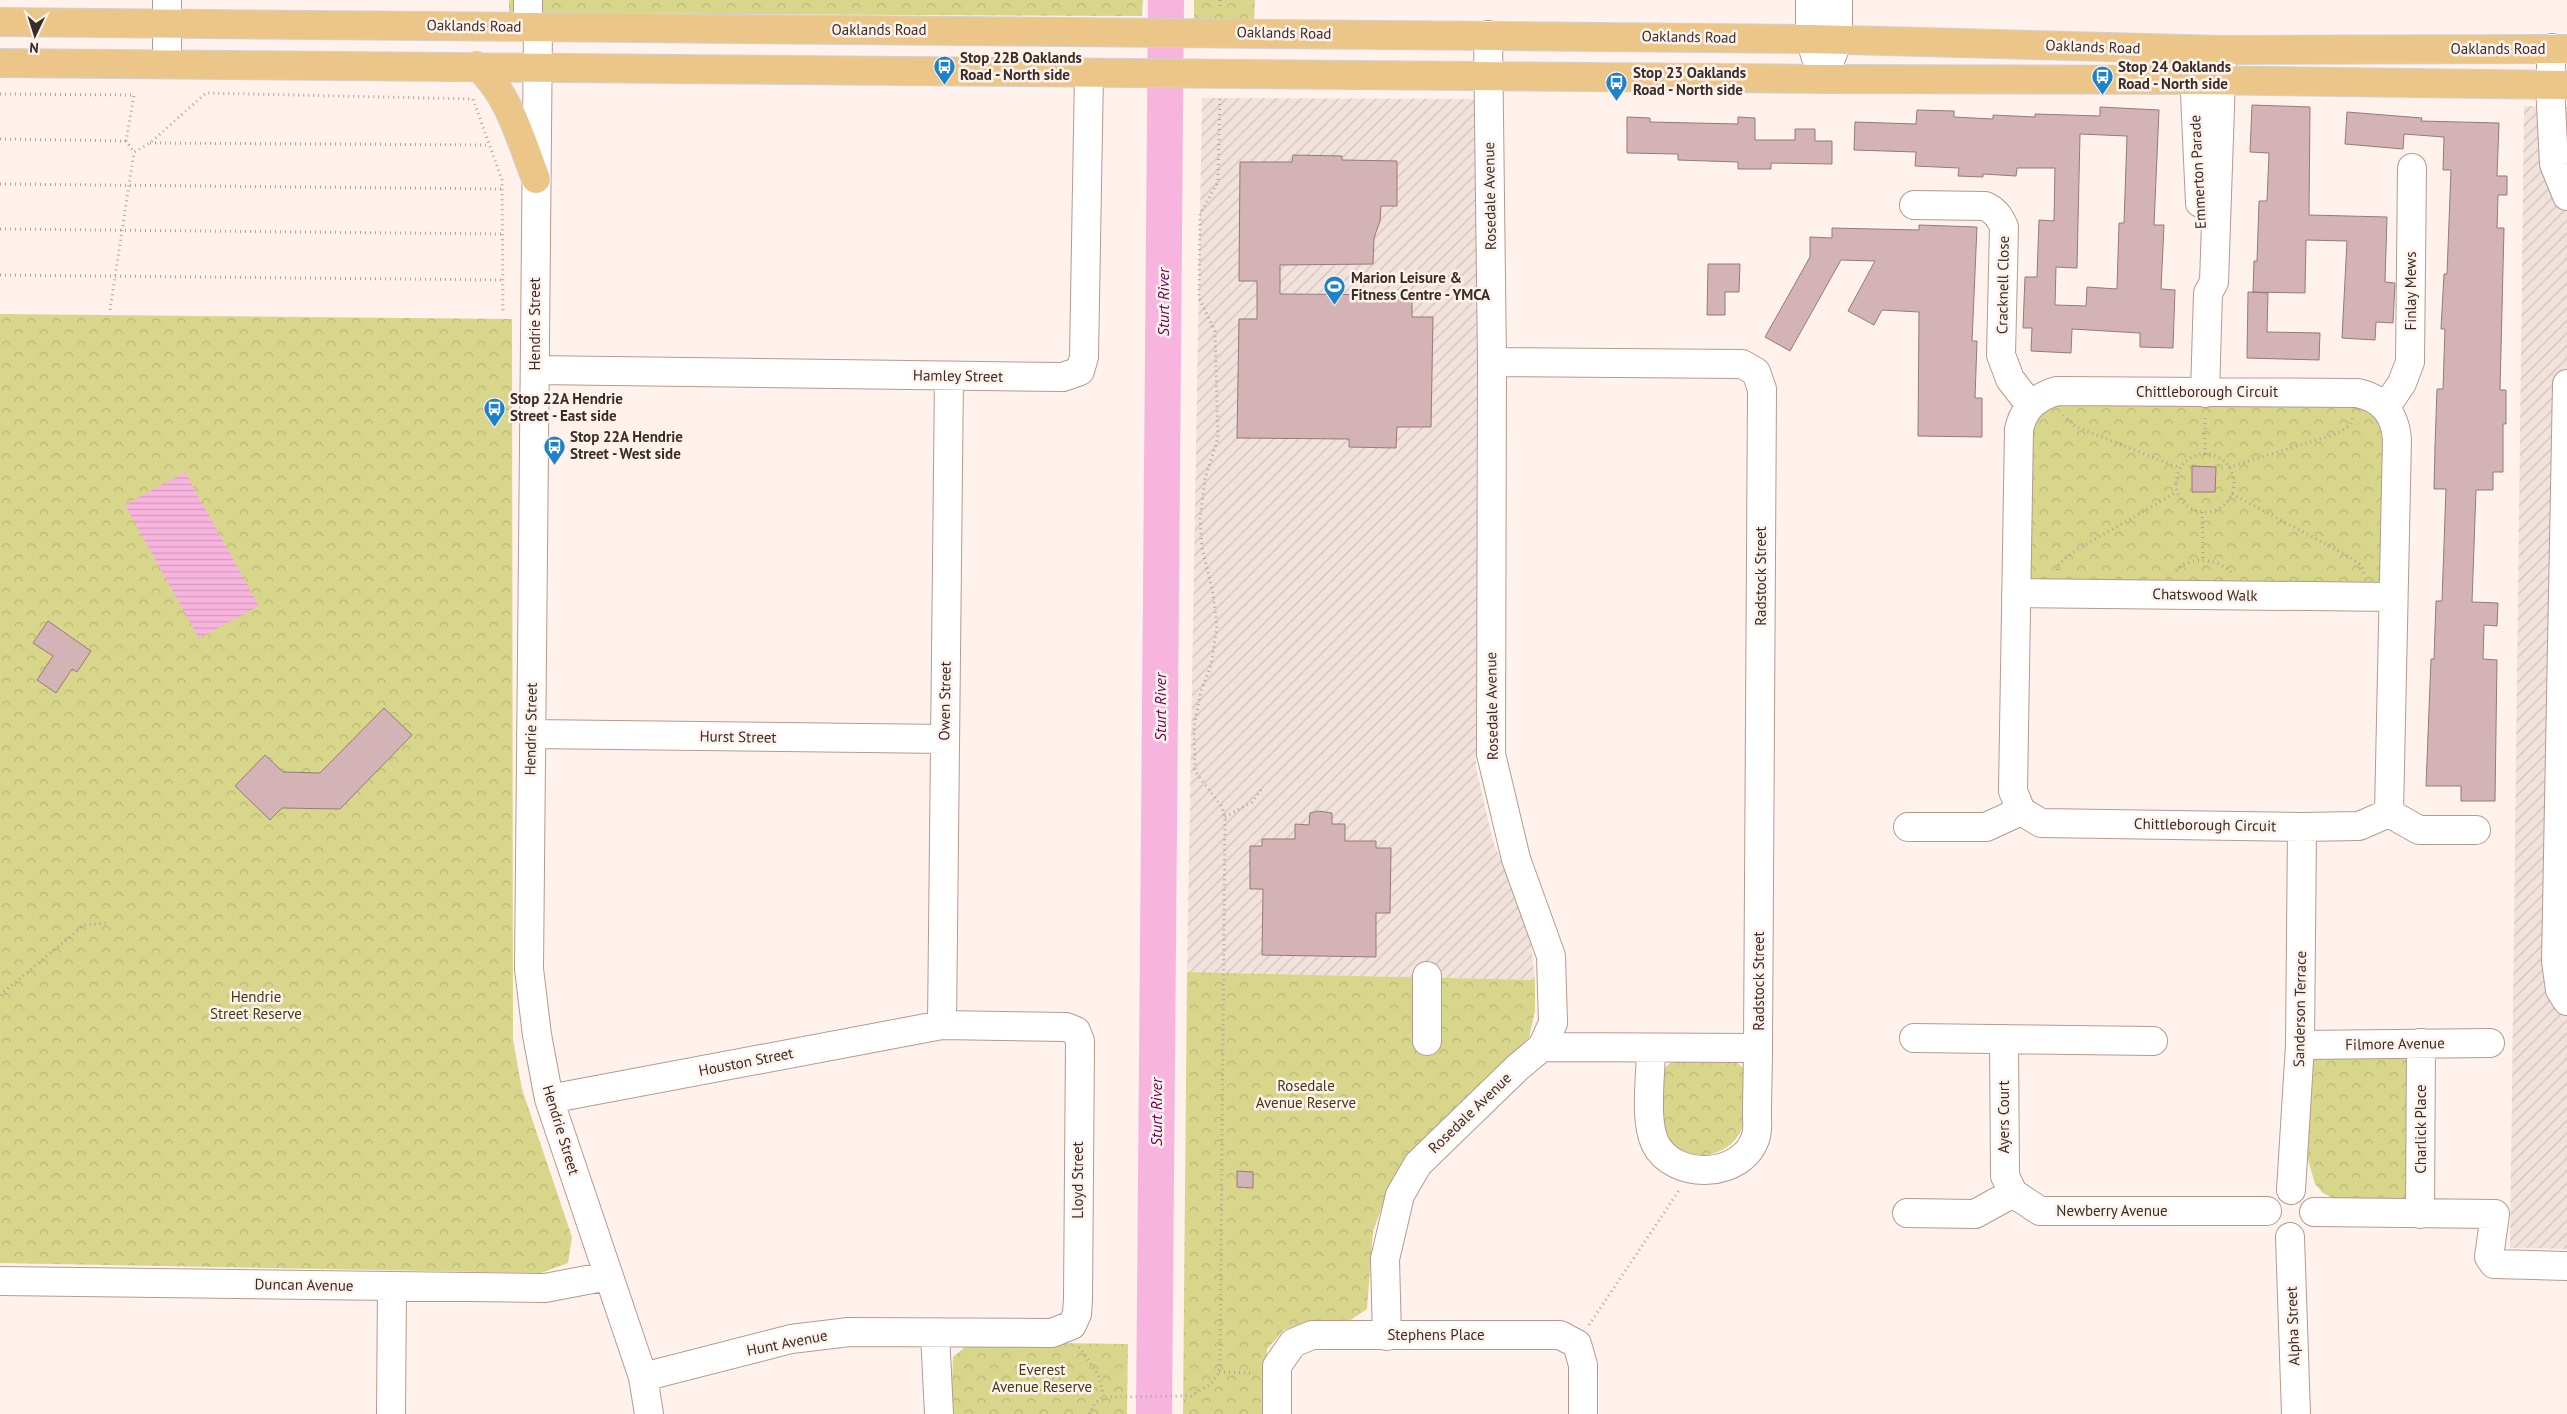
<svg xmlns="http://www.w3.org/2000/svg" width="2567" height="1414" font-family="'PT Sans',sans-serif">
<defs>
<pattern id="industrial-furrows" width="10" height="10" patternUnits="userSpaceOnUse" patternTransform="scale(1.25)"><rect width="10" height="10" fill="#f2e2dc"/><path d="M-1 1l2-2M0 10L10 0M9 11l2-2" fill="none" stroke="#d0c2bd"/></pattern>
<pattern id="forest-crowns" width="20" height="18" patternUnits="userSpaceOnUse" patternTransform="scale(1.25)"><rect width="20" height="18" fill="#d7d68a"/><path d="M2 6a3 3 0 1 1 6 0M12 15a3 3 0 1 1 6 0" fill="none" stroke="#b9b877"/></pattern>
<pattern id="water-rules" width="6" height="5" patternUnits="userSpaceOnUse" patternTransform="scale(1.25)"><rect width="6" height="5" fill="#f7b4de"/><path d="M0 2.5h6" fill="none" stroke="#d49bbe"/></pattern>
</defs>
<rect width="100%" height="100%" fill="#fff2ed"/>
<path fill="url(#industrial-furrows)" d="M1202,98l279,1 -5,669 17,73 36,86 6,53 -348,-8z
M2524,106l43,1v1142l-57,-1z"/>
<path fill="url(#forest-crowns)" d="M509,0h634l-1,16 -633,-3z
M1194,0h61l-1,20 -60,-1z
M0,314l512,5 1,721 9,49 50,148 -4,26 -27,10 -541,-10z
M2054,401l311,6 14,14 4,18 -3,152 -350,-3 -2,-159 5,-14z
M1187,972l348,8v31l-6,27 -114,109 -26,40 -16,45 -6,77 -21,14h-43l-19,7 -17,19 -2,65h-82z
M2310,1053h103l-2,146 -74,1 -14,-7 -8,-9 -7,-24z
M1678,1055l53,1 14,14c-1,15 2,44 -3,58 -12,32 -61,38 -76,5 -8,-18 -2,-46 -1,-65z
M971,1342l157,2 -1,70h-176l2,-57z"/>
<path fill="url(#water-rules)" d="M185,472l74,134 -60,32 -74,-133z"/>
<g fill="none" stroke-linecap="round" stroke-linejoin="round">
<path stroke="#f7b4de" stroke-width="36" d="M1154,1414l12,-1414"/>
</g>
<path fill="#d4b3b6" stroke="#97787b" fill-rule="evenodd" d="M2252,105l58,2 -1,108 78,2 -2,65 10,1 -2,40 -17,-1 -1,18 -33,-2 5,-97 -41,-1 -1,53 -52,-1 1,-31h3l2,-60h8l2,-48 -19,-1z
M2100,107l59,3 -5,115h10l-3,64 14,1 -2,58 -33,-1v-14l-68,-4 -1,24 -40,-2 1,-23h-9l2,-51h12l2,-57 15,1 1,-53h-38l-1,8 -33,-2v3l-25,-1 1,-8 -44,-2 1,-14 -62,-2 1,-28 61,2 1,-14 37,1v6l39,2v-4l42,2v-3l65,2zM2080,134l47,2 -3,87h-5l-2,66 -30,-2 -1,19 -31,-1 1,-38 21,1z
M2347,112l75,6 -1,3 78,2 -2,53h10v19h-9l-1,33h7l-4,162h6v34h-3v48h-10v18h-17l-4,112 26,1 -1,23 -13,-1 -1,34 14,1 -2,141h-34v-15h-35l5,-127h3l2,-58h6l4,-112h-12l1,-43 2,-57h6l2,-60h-4l3,-55h3l4,-104h-8l1,-33 -40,-3 -1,15 -58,-5z
M1627,117l23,1v4l88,2v-7l17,1v22h40v-11h20v12h17v23l-61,-1v6h-33v-7l-60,-2v-6l-51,-1z
M1293,155l49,1v4l55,1v45h-16l-1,15 -6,17 -1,26 -93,1v29l132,1v22h21l-2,110h-34l-1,21 -47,-1v-8l-112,-1 2,-119h18v-38h-18l1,-119h52z
M1919,225l58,2 -5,114h5l-2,57h7v39l-64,-1 1,-124 -37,-2 -8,15 -26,-14 27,-50 -34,-1 -51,91 -25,-14 45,-80v-20l22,1v-10l87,2z
M1708,264h32l-1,28h-14v23h-18z
M2248,292l20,1 -1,39 53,1 -1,27 -72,-2z
M2192,466l24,1 -1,25h-23z
M48,621l43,30 -14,21 -5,-3 -16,24 -19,-13 16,-24 -20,-13z
M384,708l28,27 -72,74 -58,-1 -12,12 -35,-34 30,-31 18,17 37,1z
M1318,811l14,2v11h13v17h31v7h15l-1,65h-14v44l-114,-2 1,-66h-13v-43h12v-7h33v-15l14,1 1,-12z
M1237,1171l16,1v16l-16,-1z"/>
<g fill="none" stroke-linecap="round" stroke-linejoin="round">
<defs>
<path id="minor" d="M1810,0v39l7,22
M528,26v-26
M538,27l-9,942 8,66 12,64 94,278 6,37
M2552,48l-2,37 4,79 13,32
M2193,50l7,153
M167,63v-63
M1823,79l15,-39v-40
M1914,205l71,1c10,4 15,11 19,21l-3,128 9,24 20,26
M1492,362l250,2 14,8 6,17 -4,659c0,22 -1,44 -1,65 0,7 1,17 -1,23 -12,43 -83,45 -101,7 -11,-24 -4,-67 -4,-95
M535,370l528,7 17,-6 4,-14 5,-284
M2567,384l-11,577 4,29 7,11
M2057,391l300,2c25,5 38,21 40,46l-8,374 -30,13 -57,1 -261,-4 -20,-12 -8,-20 6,-362c5,-21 17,-32 38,-38z
M2205,393l3,-100 6,-11 8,-232
M2386,407l16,-24 8,-21 2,-194
M2016,593l377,4
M531,734l414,5
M2389,813l30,17h57
M1908,827h78l35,-16
M942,1025l7,-649
M1914,1038l239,3
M2004,1039l1,137 8,17
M1427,1041v-65
M2300,1045l190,-2
M1542,1047l216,1
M549,1099l393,-74 124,2 10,4 4,10 -2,258 -1,15 -5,11 -20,8 -203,-1 -58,7 -148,38
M2291,1190l9,-145 2,-218
M2314,1212l181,2 -6,43 5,7 73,2
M1907,1213l68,1 38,-21 27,18h227
M2420,1214l1,-171
M2290,1237l6,177
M0,1281l545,7 63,-12
M935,1333l4,81
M1387,1336l-2,-77 15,-64 18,-31 99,-96 25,-21 11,-24 -2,-67 -35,-97 -25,-105 1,-392 -4,-327
M391,1414l1,-128
M1277,1414v-48l16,-23 19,-8h248l17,9 6,21v49"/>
<path id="major" d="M0,22l1810,17 412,11 345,-1
M0,63l1823,16 370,1 374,5
M477,66c32,27 44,75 59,113"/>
</defs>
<use href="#minor" stroke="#b69a8e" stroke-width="30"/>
<use href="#major" stroke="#d3d1d0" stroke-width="30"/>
<path stroke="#afa39e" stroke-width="3" stroke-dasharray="1 4" stroke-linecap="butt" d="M1220,0v10
M0,94l134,1 -8,46 8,11 16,-9 56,-50 267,6 29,81 1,132
M0,139l126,2
M150,143l339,2
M0,184l502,5
M0,229l502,5
M0,275l503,5
M110,310l24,-158
M2063,415l13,12 104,41
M2176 483a29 29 0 1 1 58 0a29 29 0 1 1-58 0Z
M2205,454v-39
M2229,467l107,-33 13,-8 5,-11
M2232,494l118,63 11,8 3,9
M2202,512l1,48
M2057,570l2,-6 14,-12 104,-60
M2176,571c14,-16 40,-13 55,1
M1225,817l27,-15 11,-15
M0,995l84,-70 22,-2
M1589,1325l91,-136
M1079,1347l19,27 6,23
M1219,1372l35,1
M1089,1414l6,-11 9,-6 87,-1 20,-12 8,-12 1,-10 5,-545 -3,-10 -27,-36 -1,-45 7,-35 10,-26 6,-39 -4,-33 -11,-45 -2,-29 5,-41 13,-40 -3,-107 -16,-33 1,-84 18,-32 2,-85"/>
<use href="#minor" stroke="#fff" stroke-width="28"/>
<use href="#major" stroke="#ecc689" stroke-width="28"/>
</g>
<defs>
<symbol id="bus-pin" viewBox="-11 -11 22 30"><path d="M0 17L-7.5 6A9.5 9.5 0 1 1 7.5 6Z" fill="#1b82cd" stroke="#fff2ed"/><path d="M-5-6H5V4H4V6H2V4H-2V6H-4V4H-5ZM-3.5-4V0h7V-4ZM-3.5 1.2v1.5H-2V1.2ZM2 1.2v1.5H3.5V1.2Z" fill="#fff"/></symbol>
<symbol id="stadium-pin" viewBox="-11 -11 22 30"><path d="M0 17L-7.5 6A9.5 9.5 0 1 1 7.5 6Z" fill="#1b82cd" stroke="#fff2ed"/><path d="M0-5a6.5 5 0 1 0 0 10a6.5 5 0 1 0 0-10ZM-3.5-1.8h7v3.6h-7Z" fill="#fff"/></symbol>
</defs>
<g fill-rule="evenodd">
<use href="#bus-pin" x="932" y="54" width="25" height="34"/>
<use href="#bus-pin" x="2090" y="64" width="25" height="34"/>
<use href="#bus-pin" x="1604" y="70" width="25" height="34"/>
<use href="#stadium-pin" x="1322" y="274" width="25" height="34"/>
<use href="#bus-pin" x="482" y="396" width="25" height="34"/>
<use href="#bus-pin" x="542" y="434" width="25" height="34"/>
</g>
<g text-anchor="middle" stroke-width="5" stroke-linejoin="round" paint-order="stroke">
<g font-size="15" fill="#382d28" stroke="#fff2ed">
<text transform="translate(474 26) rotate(1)" y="5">Oaklands Road</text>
<text x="879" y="35">Oaklands Road</text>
<text transform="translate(1284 33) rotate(1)" y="5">Oaklands Road</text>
<text transform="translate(1689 37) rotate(1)" y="5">Oaklands Road</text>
<text transform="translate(2093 47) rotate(2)" y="5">Oaklands Road</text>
<text x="2498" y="54">Oaklands Road</text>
<text transform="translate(2198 172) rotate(-93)" y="5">Emmerton Parade</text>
<text transform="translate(1490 196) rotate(-91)" y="5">Rosedale Avenue</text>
<text transform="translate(2003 285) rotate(-89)" y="5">Cracknell Close</text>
<text transform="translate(2411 291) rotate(-90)" y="5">Finlay Mews</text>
<text transform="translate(535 324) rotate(-90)" y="5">Hendrie Street</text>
<text transform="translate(958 376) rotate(1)" y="5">Hamley Street</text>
<text x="2207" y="397">Chittleborough Circuit</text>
<text transform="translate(1761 576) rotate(-90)" y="5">Radstock Street</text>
<text transform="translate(2205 595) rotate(1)" y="5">Chatswood Walk</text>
<text transform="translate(945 701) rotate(-89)" y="5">Owen Street</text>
<text transform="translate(1492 706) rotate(-91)" y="5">Rosedale Avenue</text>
<text transform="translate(531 729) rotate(-89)" y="5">Hendrie Street</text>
<text transform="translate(738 737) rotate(1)" y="5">Hurst Street</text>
<text transform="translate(2205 825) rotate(1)" y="5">Chittleborough Circuit</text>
<text transform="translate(1759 981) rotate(-90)" y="5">Radstock Street</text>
<text transform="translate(2300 1009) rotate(-89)" y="5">Sanderson Terrace</text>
<text transform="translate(2395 1044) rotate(-1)" y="5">Filmore Avenue</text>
<text transform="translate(746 1062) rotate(-11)" y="5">Houston Street</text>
<text transform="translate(1470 1113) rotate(-44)" y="5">Rosedale Avenue</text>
<text transform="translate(2004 1117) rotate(-90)" y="5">Ayers Court</text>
<text transform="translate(2421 1129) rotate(-90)" y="5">Charlick Place</text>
<text transform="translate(561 1130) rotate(73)" y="5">Hendrie Street</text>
<text transform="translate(1078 1180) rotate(-90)" y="5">Lloyd Street</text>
<text x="2112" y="1216">Newberry Avenue</text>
<text transform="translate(304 1285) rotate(1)" y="5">Duncan Avenue</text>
<text transform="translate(2293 1326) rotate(-92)" y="5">Alpha Street</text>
<text x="1436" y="1340">Stephens Place</text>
<text transform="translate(787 1343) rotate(-11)" y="5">Hunt Avenue</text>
</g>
<g font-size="15" font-weight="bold" fill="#382d28" stroke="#fff2ed" text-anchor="start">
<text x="960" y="63">Stop 22B Oaklands<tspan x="960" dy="17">Road - North side</tspan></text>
<text x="2118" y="72">Stop 24 Oaklands<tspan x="2118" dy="17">Road - North side</tspan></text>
<text x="1633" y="78">Stop 23 Oaklands<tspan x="1633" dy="17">Road - North side</tspan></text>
<text x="1351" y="283">Marion Leisure &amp;<tspan x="1351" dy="17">Fitness Centre - YMCA</tspan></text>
<text x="510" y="404">Stop 22A Hendrie<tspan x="510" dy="17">Street - East side</tspan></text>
<text x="570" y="442">Stop 22A Hendrie<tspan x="570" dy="17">Street - West side</tspan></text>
</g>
<g font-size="15" fill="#3e3d15" stroke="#fff2ed">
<text x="256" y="1002">Hendrie<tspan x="256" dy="17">Street Reserve</tspan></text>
<text x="1306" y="1091">Rosedale<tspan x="1306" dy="17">Avenue Reserve</tspan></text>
<text x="1042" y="1375">Everest<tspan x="1042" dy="17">Avenue Reserve</tspan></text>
</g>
<g font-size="16" font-style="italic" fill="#66004e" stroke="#fff2ed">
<text transform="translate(1163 302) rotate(-90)" y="6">Sturt River</text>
<text transform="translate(1160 707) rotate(-90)" y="6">Sturt River</text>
<text transform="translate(1156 1112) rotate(-90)" y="6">Sturt River</text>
</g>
</g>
<g transform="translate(35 35) rotate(184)" stroke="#fff2ed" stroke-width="4" paint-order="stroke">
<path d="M0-4L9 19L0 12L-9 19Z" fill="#382d28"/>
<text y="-8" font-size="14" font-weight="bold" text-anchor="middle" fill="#382d28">N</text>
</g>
</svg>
